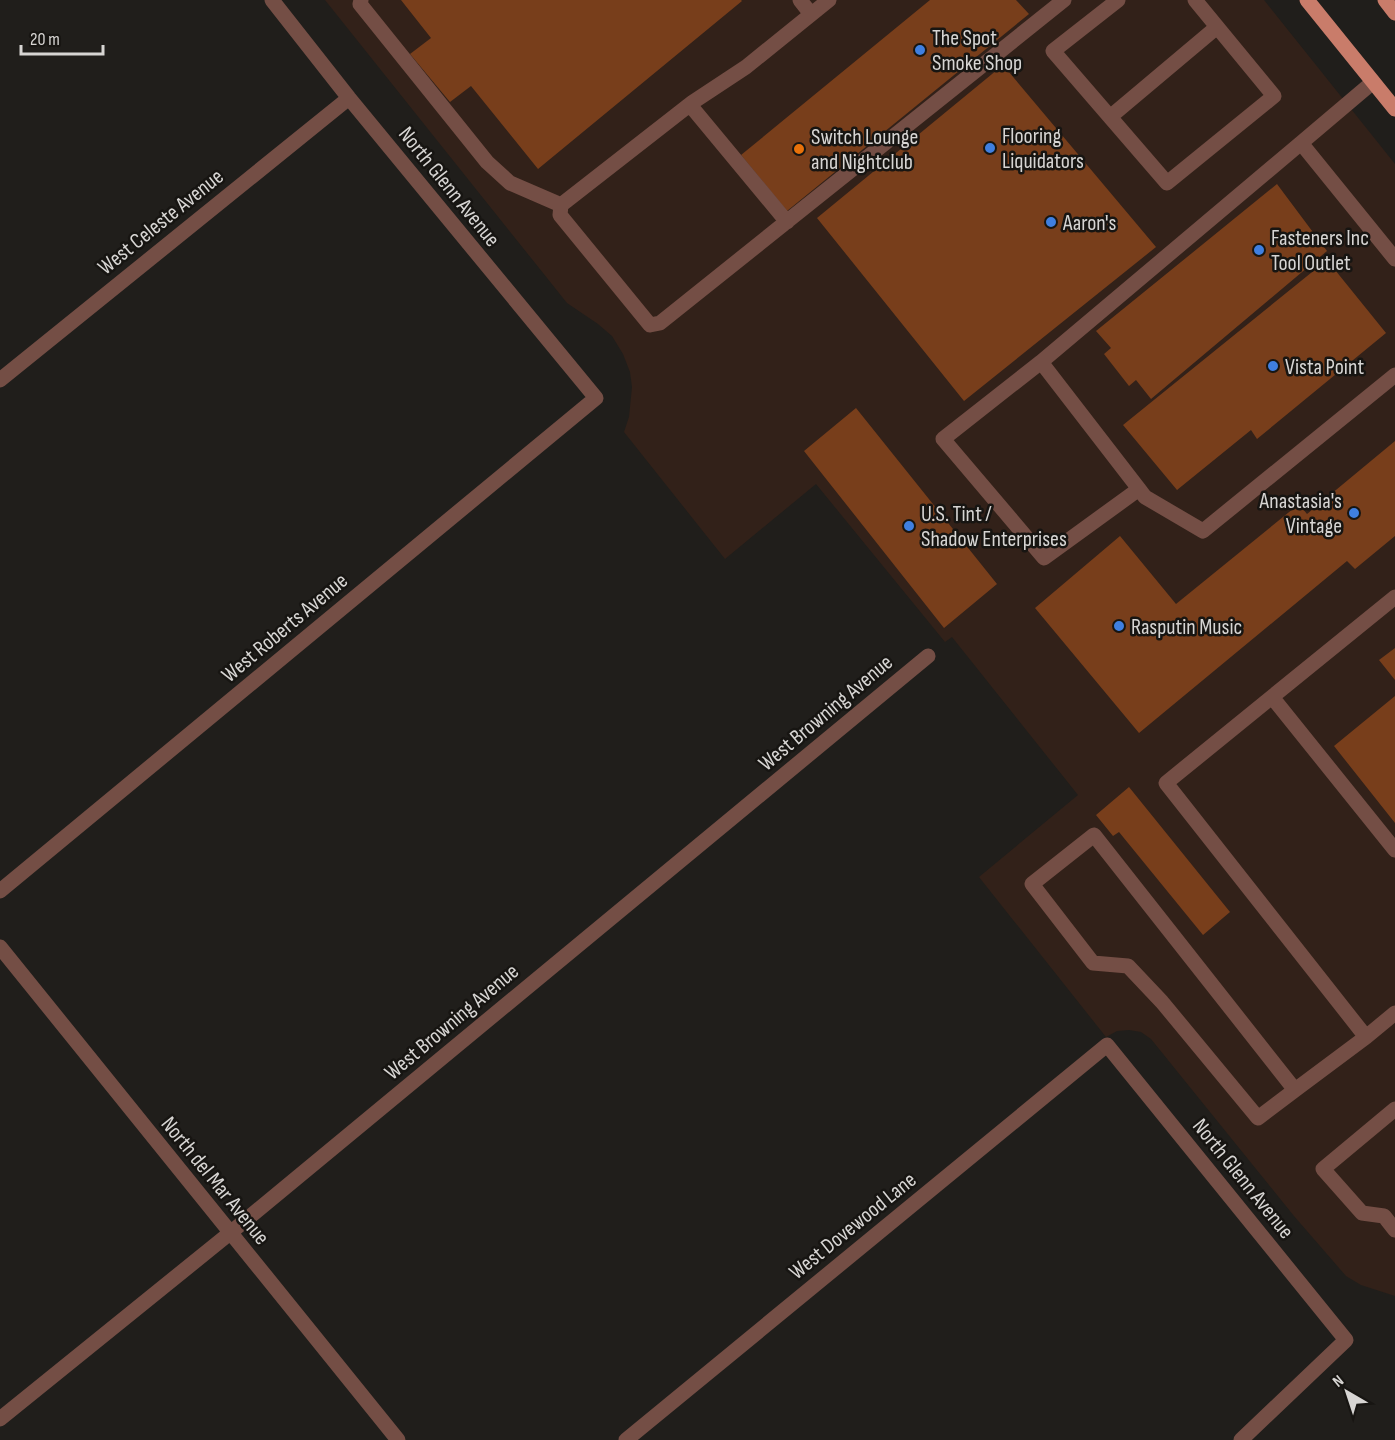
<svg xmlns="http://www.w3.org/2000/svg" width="1395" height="1440" font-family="'Sofia Sans Condensed',sans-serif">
<rect width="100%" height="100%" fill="#201e1b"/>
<path fill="#322119" d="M325,0h939l131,164v1132l-34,-11 -15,-9 -52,-60 -143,-177 -10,-7 -12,-2 -12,1 -11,6 -127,-160 99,-82 -126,-158 -7,5 -129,-158 -91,75 -101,-127 5,-15 3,-30 -2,-15 -7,-18 -11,-18 -14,-12 -31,-21z"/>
<path fill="#783e1b" d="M401,0h340l1,1 -204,168 -67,-83 -21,16 -40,-48 21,-16z
M930,0h86l13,14 -242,197 -46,-56z
M1003,65l153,182 -192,154 -147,-183z
M1277,184l50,67 -176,148 -15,-19 -7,6 -25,-32 7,-6 -15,-17z
M1327,260l59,73 -129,106 -6,-9 -74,60 -54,-65z
M856,408l141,176 -53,44 -140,-177z
M1395,441v95l-40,33 -8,-8 -208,172 -104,-125 85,-72 56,68 123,-100 8,10z
M1395,648v32l-16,-20z
M1395,696v127l-61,-77z
M1129,787l101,125 -27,23 -84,-103 -6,4 -17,-21z"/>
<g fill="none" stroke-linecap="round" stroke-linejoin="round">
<path stroke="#744e45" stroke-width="15" d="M361,0l-1,4 127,158 23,21 51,22
M800,0l11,14
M829,0l-83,67 -53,35 -132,103 -1,10 90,110 10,-2 404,-323
M1118,0l-65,51 114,132 107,-87 -79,-96
M690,105l97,117
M1110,117l107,-90
M1301,143l72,-61
M1041,362l260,-219 94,116
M1139,489l-95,69 -101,-119 98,-77 98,127 6,8 58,34 192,-156
M1395,597l-229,186 200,254 29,-24
M1272,697l123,153
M1295,1090l-37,28 -96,-116 -34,-36 -35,-3 -61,-79 62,-49 201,255 71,-53
M1395,1109l-72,60 39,44 22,3 11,14"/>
<path stroke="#744e45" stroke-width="15" d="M0,380l349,-282
M0,891l596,-493 -247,-300 -77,-98
M0,947l398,493
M0,1419l230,-186 698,-577
M626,1440l481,-395 239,295 -105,100"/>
<path stroke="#c97c6a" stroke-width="15" d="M1307,0l88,109
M1385,0l10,13"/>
</g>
<g fill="#3f7fe0" stroke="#171512" stroke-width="2">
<circle cx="920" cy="50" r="6"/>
<circle cx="990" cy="148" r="6"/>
<circle cx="1051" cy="222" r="6"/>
<circle cx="1259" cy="250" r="6"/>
<circle cx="1273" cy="366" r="6"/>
<circle cx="1354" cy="513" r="6"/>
<circle cx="909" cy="526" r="6"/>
<circle cx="1119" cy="626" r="6"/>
</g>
<circle fill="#e8710a" stroke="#171512" stroke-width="2" cx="799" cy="149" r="6"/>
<g text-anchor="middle" stroke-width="5" stroke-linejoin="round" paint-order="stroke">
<g font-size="22" fill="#d7d5d3" stroke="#171512" text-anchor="start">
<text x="932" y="45">The Spot<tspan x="932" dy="25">Smoke Shop</tspan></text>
<text x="1002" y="143">Flooring<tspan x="1002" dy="25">Liquidators</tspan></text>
<text x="811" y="144">Switch Lounge<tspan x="811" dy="25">and Nightclub</tspan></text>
<text x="1063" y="230">Aaron's</text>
<text x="1271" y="245">Fasteners Inc<tspan x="1271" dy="25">Tool Outlet</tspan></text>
<text x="1285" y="374">Vista Point</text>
<text x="1342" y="508" text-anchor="end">Anastasia's<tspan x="1342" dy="25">Vintage</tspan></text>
<text x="921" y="521">U.S. Tint /<tspan x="921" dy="25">Shadow Enterprises</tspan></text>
<text x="1131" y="634">Rasputin Music</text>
</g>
<g font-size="22" fill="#d7d5d3" stroke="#171512">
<text transform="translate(450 186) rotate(51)" y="8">North Glenn Avenue</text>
<text transform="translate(160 221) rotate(-39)" y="8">West Celeste Avenue</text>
<text transform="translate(284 627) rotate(-40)" y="8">West Roberts Avenue</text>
<text transform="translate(825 712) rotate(-40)" y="8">West Browning Avenue</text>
<text transform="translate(451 1021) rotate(-40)" y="8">West Browning Avenue</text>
<text transform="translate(1244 1178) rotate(51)" y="8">North Glenn Avenue</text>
<text transform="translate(216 1180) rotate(51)" y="8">North del Mar Avenue</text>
<text transform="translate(852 1225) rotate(-39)" y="8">West Dovewood Lane</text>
</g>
</g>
<g transform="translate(1347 1392) rotate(321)" stroke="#171512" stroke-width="4.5" paint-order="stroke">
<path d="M0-4.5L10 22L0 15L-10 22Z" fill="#d7d5d3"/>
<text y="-9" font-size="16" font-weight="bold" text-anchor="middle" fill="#d7d5d3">N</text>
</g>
<path d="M21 45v9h82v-9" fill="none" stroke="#d7d5d3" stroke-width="3"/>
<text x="30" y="45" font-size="18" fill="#d7d5d3" stroke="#171512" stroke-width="4.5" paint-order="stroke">20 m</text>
</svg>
